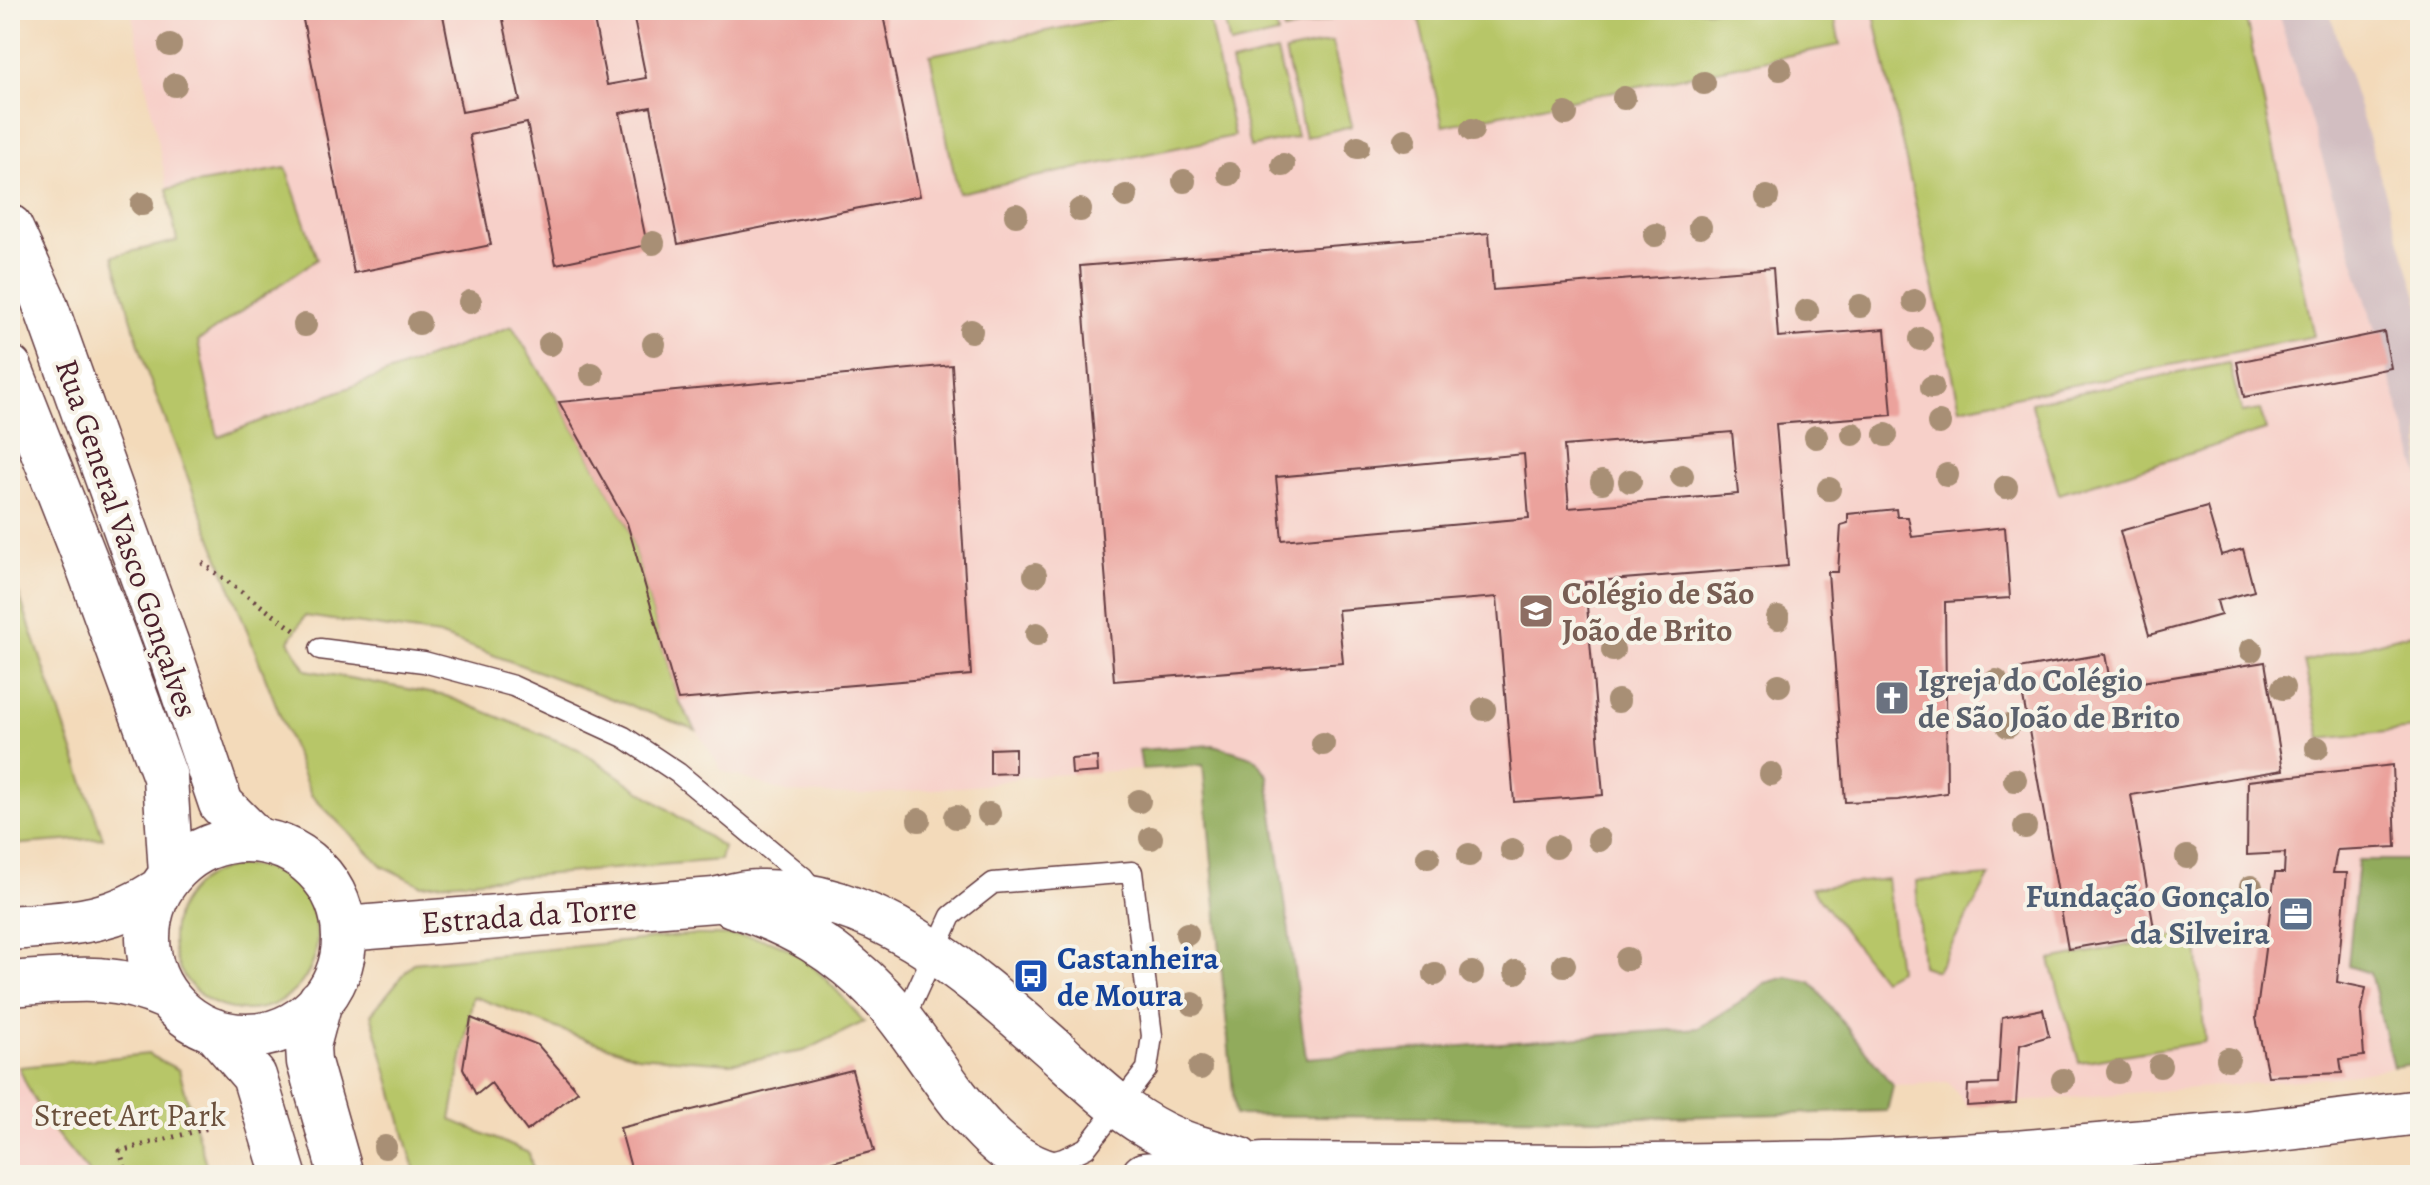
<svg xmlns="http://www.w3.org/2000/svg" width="2430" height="1185" font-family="Alegreya,serif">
<rect width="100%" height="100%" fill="#f7f3e8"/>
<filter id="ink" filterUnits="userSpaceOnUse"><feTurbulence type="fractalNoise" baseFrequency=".0125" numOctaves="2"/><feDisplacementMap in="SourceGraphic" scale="16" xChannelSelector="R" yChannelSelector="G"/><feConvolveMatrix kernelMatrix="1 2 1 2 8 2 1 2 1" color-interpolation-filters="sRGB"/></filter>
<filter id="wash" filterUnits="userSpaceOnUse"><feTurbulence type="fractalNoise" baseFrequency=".006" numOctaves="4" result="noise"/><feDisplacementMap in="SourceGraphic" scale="32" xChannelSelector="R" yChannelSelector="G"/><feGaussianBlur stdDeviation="1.8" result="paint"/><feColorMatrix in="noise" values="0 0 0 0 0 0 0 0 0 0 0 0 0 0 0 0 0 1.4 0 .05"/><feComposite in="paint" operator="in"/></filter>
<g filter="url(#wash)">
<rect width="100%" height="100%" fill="#f3daba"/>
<path fill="#f7d0c9" d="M131,10h2180l109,436v617l-84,14 -369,29 -19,-24 -55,4 -6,25 -286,8 -366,-4 -32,-350 -180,12 -40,8 -120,10 -74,-2 -67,-22 -44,-71 -51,-177 -68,-121 -47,-76 -294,111z
M19,1067l9,23 25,43 38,42h-81v-107z"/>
<path fill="#d2bec1" d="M2277,10h52l91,296v171z"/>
<path fill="#b7c668" stroke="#80724a" stroke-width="2" d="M1149,10h58l27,126 -276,57 -28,-138z
M1222,10h50l6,24 -48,11z
M1279,10h49l2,10 -46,11z
M1417,10h416l7,35 -397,81z
M1873,10h371l70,326 -354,72z
M1332,42l20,84 -47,11 -20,-85z
M1277,52l20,85 -47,10 -19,-84z
M286,168l31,91 -119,82 20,96 294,-111 47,76 68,121 51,177 18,30 -257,-95 -134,-19 -16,25 17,29 140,26 132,53 145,98 -3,13 -299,25 -39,-19 -71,-71 -163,-420 -35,-119 64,-15 -10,-52z
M2229,363l13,50 18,-3 6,20 -207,64 -28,-92z
M10,569l93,269 -93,7z
M2420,631v156l-7,-58 -92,10 -17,-77z
M173 938a72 72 0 1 1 144 0a72 72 0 1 1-144 0Z
M1990,876l-53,95 -15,-5 -6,-85z
M1887,879l11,91 -16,9 -71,-91z
M2196,932l9,110 -126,20 -29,-102z
M689,935c27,0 54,-1 81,6 36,10 70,53 94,81l-60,29 -74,12 -93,-7 -60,-20 -104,-40 -22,124 78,33 5,22h-118l-45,-161 42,-51z
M148,1054l31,16 30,105h-118c-30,-34 -56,-65 -72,-108z"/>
<path fill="#91ab5c" stroke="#6e6544" stroke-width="2" d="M1214,745l41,13 13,18 38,282 392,-30 40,-24 27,-21 22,-6 24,5 82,104 -6,25 -286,8 -366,-4 -32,-350 -61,4 -3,-19z
M2420,835v228l-27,4 -23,-94 -22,-7 10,-106h55z"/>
<g id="blocks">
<path fill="#eba29c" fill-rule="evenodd" d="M301,10h141l20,102 58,-11 -19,-91h91l15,75 39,-7 -13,-64 23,-4h226l38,186 -242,48 -27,-137 -31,6 27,132 -91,19 -29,-141 -58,12 22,110 -137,28z
M1489,233l4,57 280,-22 5,69 107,-8 7,86 -116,9 12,142 -203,16 18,213 -89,7 -17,-205 -159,13 5,53 -229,18 -34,-415zM1732,432l6,62 -169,14 -5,-62zM1524,454l5,64 -247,22 -6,-63z
M2384,332l7,36 -147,29 -7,-35z
M952,365l19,310 -293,25 -51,-177 -68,-121z
M2207,507l14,48 22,-6 11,42 -37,10 4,14 -72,20 -29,-104z
M1896,509l1,8h11l4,20 93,-10 5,71 -65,4 2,191 -49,7 -53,2 -17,-230h10l3,-47 7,-2v-9z
M2105,654l6,33 154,-25 18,108 -152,25 24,139 -87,15 -50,-280z
M1015,748v25l-25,1v-25z
M1097,757l1,15 -26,2 -1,-15z
M2393,765l3,82 -59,3 -4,23h14l-10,109 29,6 -5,26 3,42 -24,3 2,14 -74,3 -12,-58 19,-145h9l1,-20 -38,2 1,-74z
M2043,1009l6,27 -29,9 -4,58 -49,3 1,-21 30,-1 4,-67z
M471,1018l67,27 40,46 -51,40 -36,-48 -15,12 -13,-27z
M852,1070l22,81 -90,24h-151l-13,-47z"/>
</g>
</g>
<g filter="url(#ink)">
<use href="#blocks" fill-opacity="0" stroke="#633b40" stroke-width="2"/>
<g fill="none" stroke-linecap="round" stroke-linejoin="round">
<defs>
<path id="service" d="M320,649l104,13 89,24 111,51 54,36 125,104 11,14
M903,1021l48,-105 42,-33 139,-11 20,164 -5,33 -61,79 -23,11 -18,5"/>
<path id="tertiary" d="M10,227l33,72 129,360 49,145 36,36
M10,368l78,198 77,211 6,97
M148 938a98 98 0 1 1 196 0a98 98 0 1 1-196 0Z
M732,905c61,18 106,46 150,92 51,54 98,165 178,178
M10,928c60,-5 98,-4 150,-38
M344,929l371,-29c13,-3 28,-8 42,-8 120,-3 215,85 300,160 33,30 65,62 106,82 24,12 49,18 75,25
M10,984c60,-4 102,-12 158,14
M320,1001l-12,45 1,16 32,113
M215,1031l39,45 30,99
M1144,1175l120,-10 328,2 243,-4 181,-10 222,-19 182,-22"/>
</defs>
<use href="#service" stroke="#633b40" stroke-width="23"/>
<use href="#tertiary" stroke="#633b40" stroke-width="47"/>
<path stroke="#633b40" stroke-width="5" stroke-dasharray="2 6" stroke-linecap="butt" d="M2413,73l7,1
M202,563l95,69
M127,1175l-7,-24 88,-23"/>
<use href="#service" stroke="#fff" stroke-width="20"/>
<use href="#tertiary" stroke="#fff" stroke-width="44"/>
</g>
<g fill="#a88f75">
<circle cx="170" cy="45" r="12"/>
<circle cx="1780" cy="69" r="12"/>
<circle cx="1704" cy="83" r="12"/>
<circle cx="175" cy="85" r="12"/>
<circle cx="1624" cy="98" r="12"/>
<circle cx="1566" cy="114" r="12"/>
<circle cx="1472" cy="130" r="12"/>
<circle cx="1405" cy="140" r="12"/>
<circle cx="1358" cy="147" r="12"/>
<circle cx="1283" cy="165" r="12"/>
<circle cx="1229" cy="174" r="12"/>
<circle cx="1184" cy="181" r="12"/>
<circle cx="1126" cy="196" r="12"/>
<circle cx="1767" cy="197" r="12"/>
<circle cx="142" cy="204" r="12"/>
<circle cx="1080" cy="210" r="12"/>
<circle cx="1016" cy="215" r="12"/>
<circle cx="1700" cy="227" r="12"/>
<circle cx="1655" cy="235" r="12"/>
<circle cx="653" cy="243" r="12"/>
<circle cx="1914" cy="301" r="12"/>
<circle cx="470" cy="302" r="12"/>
<circle cx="1860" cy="306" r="12"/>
<circle cx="1807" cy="311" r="12"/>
<circle cx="419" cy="323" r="12"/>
<circle cx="305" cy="325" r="12"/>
<circle cx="971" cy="331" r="12"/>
<circle cx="1921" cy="339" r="12"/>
<circle cx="550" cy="344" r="12"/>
<circle cx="654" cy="344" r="12"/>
<circle cx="592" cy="374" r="12"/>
<circle cx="1932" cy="387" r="12"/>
<circle cx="1939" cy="423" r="12"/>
<circle cx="1853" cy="434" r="12"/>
<circle cx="1886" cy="435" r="12"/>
<circle cx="1816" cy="437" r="12"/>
<circle cx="1947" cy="475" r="12"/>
<circle cx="1682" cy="476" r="12"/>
<circle cx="1630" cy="481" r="12"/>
<circle cx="1602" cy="482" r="12"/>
<circle cx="2006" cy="487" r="12"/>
<circle cx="1829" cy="489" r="12"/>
<circle cx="1035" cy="575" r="12"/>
<circle cx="1778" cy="618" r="12"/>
<circle cx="1037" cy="634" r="12"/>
<circle cx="1613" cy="650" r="12"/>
<circle cx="2251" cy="650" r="12"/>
<circle cx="1996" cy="681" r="12"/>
<circle cx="1779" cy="685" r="12"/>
<circle cx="2283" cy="688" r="12"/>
<circle cx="1618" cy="701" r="12"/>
<circle cx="1484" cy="709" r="12"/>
<circle cx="2008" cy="726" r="12"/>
<circle cx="1323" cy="744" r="12"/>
<circle cx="2317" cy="748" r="12"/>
<circle cx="1771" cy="774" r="12"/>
<circle cx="2015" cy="780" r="12"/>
<circle cx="1139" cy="801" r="12"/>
<circle cx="989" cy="814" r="12"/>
<circle cx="956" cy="817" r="12"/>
<circle cx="919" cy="820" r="12"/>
<circle cx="2025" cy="827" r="12"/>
<circle cx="1151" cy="838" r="12"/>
<circle cx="1599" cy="840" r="12"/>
<circle cx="1556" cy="847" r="12"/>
<circle cx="1512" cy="850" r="12"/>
<circle cx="1469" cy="855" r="12"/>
<circle cx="1428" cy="857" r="12"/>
<circle cx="2187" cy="857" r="12"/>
<circle cx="2251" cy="887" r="12"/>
<circle cx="1187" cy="934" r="12"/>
<circle cx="1627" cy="959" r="12"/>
<circle cx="1564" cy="965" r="12"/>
<circle cx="1516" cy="972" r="12"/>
<circle cx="1472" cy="973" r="12"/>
<circle cx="1435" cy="974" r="12"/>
<circle cx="1115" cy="998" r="12"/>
<circle cx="1193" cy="1004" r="12"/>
<circle cx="2228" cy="1059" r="12"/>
<circle cx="2160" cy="1066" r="12"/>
<circle cx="1200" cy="1068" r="12"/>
<circle cx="2118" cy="1072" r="12"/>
<circle cx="2063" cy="1080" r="12"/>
<circle cx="385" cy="1147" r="12"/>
</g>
</g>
<defs>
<symbol id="school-square" viewBox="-11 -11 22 22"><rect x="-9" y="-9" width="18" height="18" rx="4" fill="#8d6e63" stroke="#f7f3e8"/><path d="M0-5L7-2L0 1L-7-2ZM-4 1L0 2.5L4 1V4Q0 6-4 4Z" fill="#fff"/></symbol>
<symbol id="church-square" viewBox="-11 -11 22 22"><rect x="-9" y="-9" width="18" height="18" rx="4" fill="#6b7280" stroke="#f7f3e8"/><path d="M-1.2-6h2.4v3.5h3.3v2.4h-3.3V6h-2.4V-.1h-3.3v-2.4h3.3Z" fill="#fff"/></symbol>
<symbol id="office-square" viewBox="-11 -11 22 22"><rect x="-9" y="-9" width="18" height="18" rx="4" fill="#5c6f8a" stroke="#f7f3e8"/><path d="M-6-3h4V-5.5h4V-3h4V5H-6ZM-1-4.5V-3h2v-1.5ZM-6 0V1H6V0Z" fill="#fff"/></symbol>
<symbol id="bus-square" viewBox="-11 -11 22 22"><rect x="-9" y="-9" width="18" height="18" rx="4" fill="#1a4fb4" stroke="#f7f3e8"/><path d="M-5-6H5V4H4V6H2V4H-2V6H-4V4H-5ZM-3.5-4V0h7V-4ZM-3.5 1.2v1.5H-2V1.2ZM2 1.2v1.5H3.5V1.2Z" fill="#fff"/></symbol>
</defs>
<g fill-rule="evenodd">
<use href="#school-square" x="1516" y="591" width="40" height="40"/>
<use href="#church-square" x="1872" y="678" width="40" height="40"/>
<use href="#office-square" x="2276" y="894" width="40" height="40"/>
<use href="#bus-square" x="1011" y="956" width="40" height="40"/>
</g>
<g text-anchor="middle" stroke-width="8" stroke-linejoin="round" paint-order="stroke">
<g font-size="32" fill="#4a1f2b" stroke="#f7f3e8">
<text transform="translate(127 538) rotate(71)" y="11">Rua General Vasco Gonçalves</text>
<text transform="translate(529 915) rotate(-4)" y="11">Estrada da Torre</text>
</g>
<g font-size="32" font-weight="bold" fill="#785e54" stroke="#f7f3e8" text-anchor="start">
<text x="1562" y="604">Colégio de São<tspan x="1562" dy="37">João de Brito</tspan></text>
</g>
<g font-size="32" font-weight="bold" fill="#5b616d" stroke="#f7f3e8" text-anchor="start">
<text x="1918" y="691">Igreja do Colégio<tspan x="1918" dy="37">de São João de Brito</tspan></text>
</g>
<g font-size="32" font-weight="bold" fill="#4e5e75" stroke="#f7f3e8" text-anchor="end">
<text x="2270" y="907">Fundação Gonçalo<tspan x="2270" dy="37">da Silveira</tspan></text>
</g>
<g font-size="32" font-weight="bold" fill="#164399" stroke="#f7f3e8" text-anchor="start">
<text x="1057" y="969">Castanheira<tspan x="1057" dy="37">de Moura</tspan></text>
</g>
<g font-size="32" fill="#6b513d" stroke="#f7f3e8">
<text x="130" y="1126">Street Art Park</text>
</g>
</g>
<rect width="2430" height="1185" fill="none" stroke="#f7f3e8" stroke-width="40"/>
</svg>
